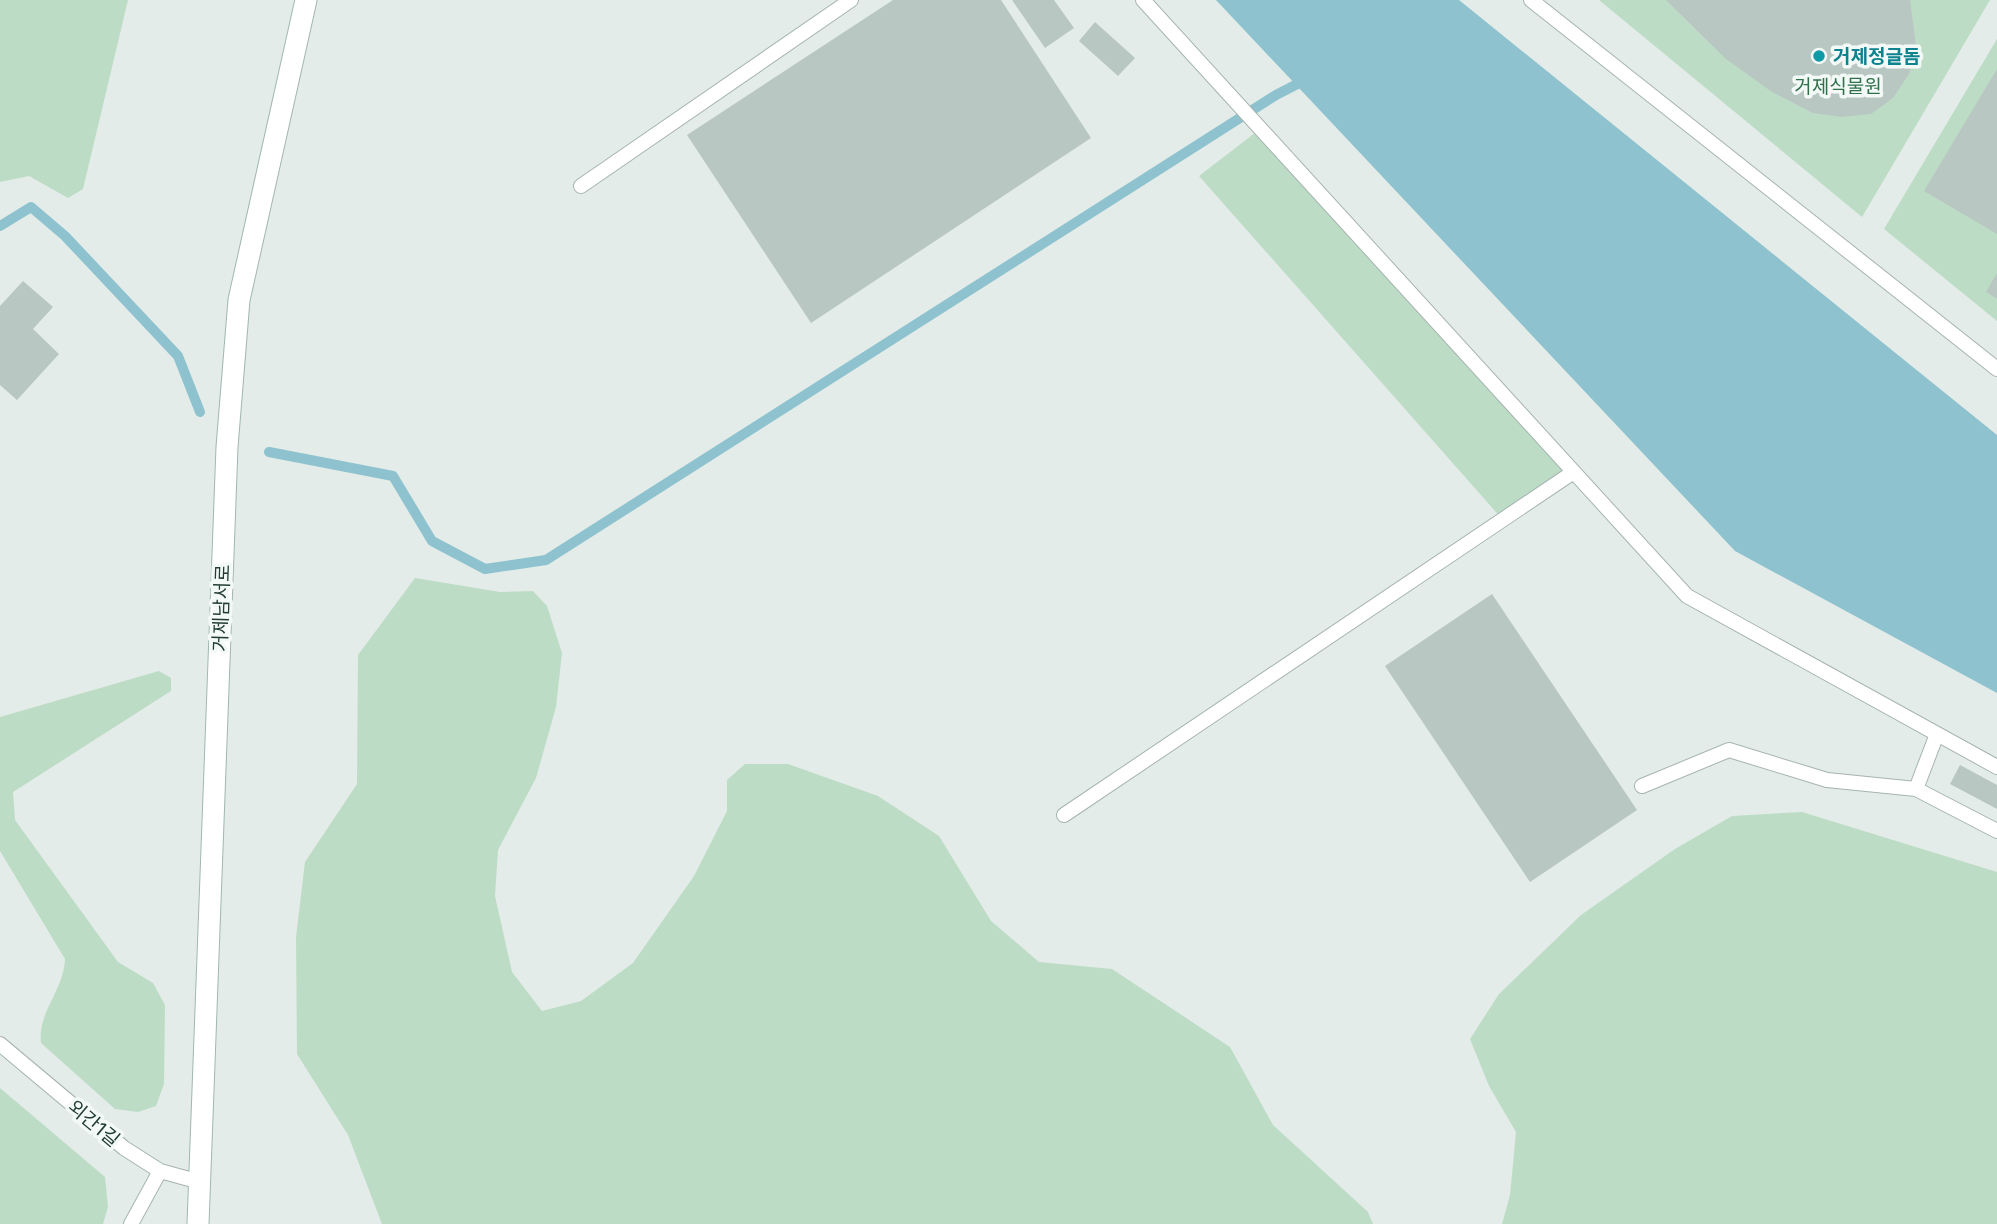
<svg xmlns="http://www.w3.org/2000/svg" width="1997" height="1224" font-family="Inter,'Noto Sans KR',sans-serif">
<rect width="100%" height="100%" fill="#e3ece8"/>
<path fill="#bddcc6" d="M0,0h128l-45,189 -15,9 -39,-22 -29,6z
M1599,0h391l-128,217z
M1997,39v282l-113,-92z
M1260,129l312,344 -69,47 -304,-344z
M415,578l85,14 33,-1 14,15 15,47 -6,54 -20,71 -38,72 -3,46 17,76 30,39 39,-10 52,-38 61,-87 33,-65v-31l18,-16h43l90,32 61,40 52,85 48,41 73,7 118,78 43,78 95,87 5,12h-991l-34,-89 -51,-81 -1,-117 9,-75 52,-78 1,-129z
M159,671l12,7v13l-158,101 2,28 103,142 35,21 12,22 -1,79 -8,22 -18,6 -23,-3 -74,-66c-4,-30 23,-53 24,-84l-65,-108v-134z
M1802,812l195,60v352h-495l8,-29 6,-63 -27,-46 -19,-47 29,-45 82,-79 94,-66 57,-33z
M0,1088l105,89 3,30 -5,17h-103z"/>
<path fill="#8dc2ce" d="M1216,0h243l538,435v258l-262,-142z"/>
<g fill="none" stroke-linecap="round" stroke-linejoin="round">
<path stroke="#8dc2ce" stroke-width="10" d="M0,226l31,-19 34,29 113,120 22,56
M269,452l124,24 39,65 53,28 61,-9 730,-465 31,-16"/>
</g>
<path fill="#b8c7c1" d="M893,0h108l90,138 -280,185 -124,-188z
M1012,0h42l20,28 -29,20z
M1666,0h244l7,53 -8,21 -16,24 -22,16 -30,3 -28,-4 -41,-21 -46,-33z
M1095,22l40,36 -17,18 -39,-35z
M1997,69v165l-73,-43z
M1997,273v26l-11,-7z
M23,281l30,26 -20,22 26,25 -42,46 -17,-15v-79z
M1492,594l145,216 -107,72 -145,-216z
M1960,765l37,20v24l-47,-25z"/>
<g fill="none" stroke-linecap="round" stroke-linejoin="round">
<defs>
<path id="service" d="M1143,0l544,596 310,171
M1531,0l466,369
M581,186l270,-186
M1642,786l87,-36 98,30 89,9 81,42
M1916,789l21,-55
M1064,815l508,-342
M0,1044l124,104 36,23 40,11
M131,1224l29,-53"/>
<path id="secondary" d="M198,1224l29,-777 12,-147 67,-300"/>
</defs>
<use href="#service" stroke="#a6b4af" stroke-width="16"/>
<use href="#secondary" stroke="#a1b7b0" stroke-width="23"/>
<use href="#service" stroke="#fff" stroke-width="14"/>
<use href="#secondary" stroke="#fff" stroke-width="21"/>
</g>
<circle fill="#0f9aa8" stroke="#f3f9f6" stroke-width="2.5" cx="1819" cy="56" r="7"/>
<g text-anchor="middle" stroke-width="7" stroke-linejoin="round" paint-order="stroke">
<g font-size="19" font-weight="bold" fill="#0d838f" stroke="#f3f9f6" text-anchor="start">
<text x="1833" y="63">거제정글돔</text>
</g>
<g font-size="19" fill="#2f714b" stroke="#f3f9f6">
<text x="1838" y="93">거제식물원</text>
</g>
<g font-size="19" fill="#233c36" stroke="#f3f9f6">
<text transform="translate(221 608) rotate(-88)" y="7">거제남서로</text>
<text transform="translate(94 1123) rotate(40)" y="7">외간1길</text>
</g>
</g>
</svg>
